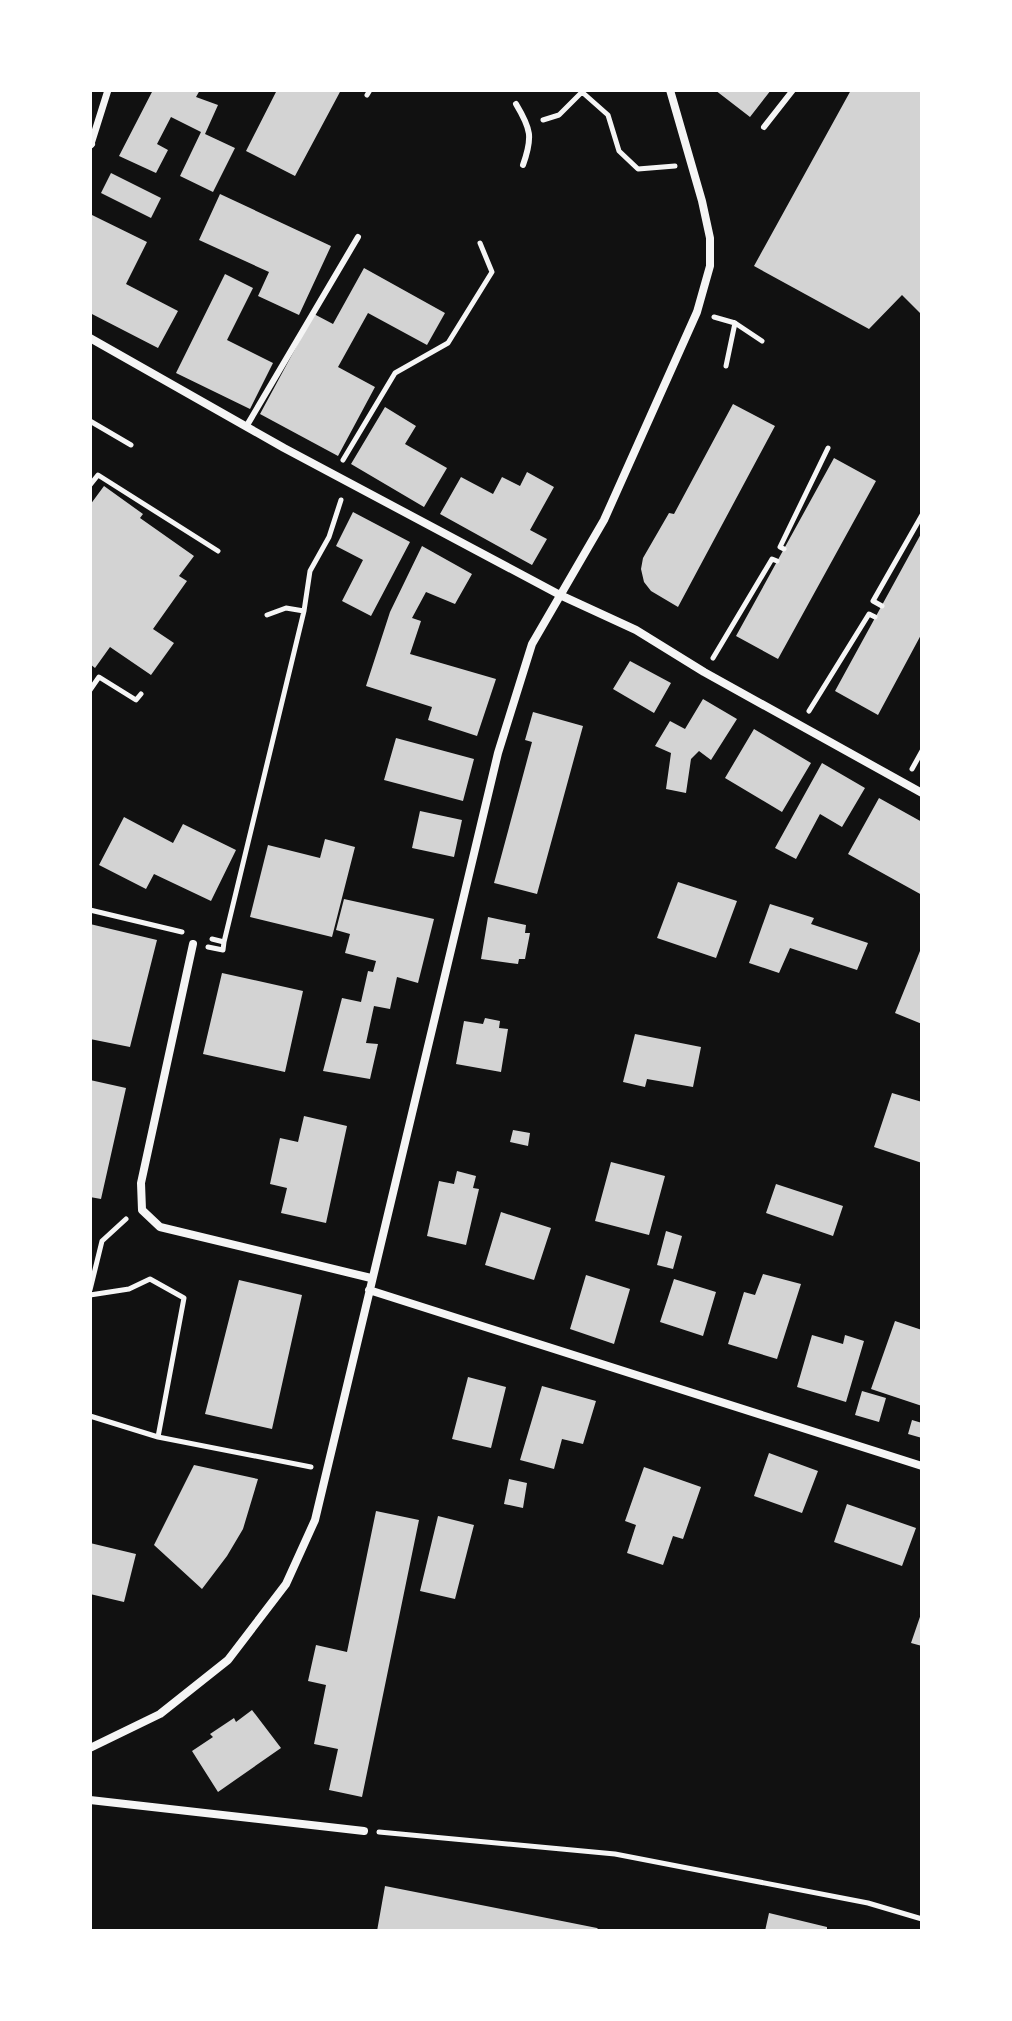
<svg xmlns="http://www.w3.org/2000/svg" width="1012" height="2021" font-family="'Nunito Sans',sans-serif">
<rect width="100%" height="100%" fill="#111"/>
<path fill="#d3d3d3" d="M153,90h47l-4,7 22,8 -13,29 30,14 -22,44 -33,-16 21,-44 -30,-15 -14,27 11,6 -12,23 -37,-17z
M277,90h64l-46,86 -49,-25z
M715,90h56l-21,27z
M851,90h71v225l-20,-20 -33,34 -115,-63z
M111,173l50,25 -10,20 -50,-25z
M220,194l111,52 -32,69 -41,-19 11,-24 -70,-32z
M92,215l55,27 -21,42 52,27 -20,37 -68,-35z
M364,268l81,45 -18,32 -59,-32 -30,54 37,20 -37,69 -78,-42 54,-100 19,10z
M225,274l28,14 -26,52 46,23 -23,46 -74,-36z
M733,404l42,22 -97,181 -27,-16 -7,-9 -3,-13 2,-11 26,-45 5,1z
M385,407l31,19 -11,18 42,24 -23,39 -73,-43z
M834,458l42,23 -98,178 -42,-23z
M527,472l27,15 -24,43 17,9 -15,26 -92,-51 21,-37 32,17 9,-17 18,9z
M104,486l39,28 -3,4 54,38 -15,20 8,5 -34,48 21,14 -23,32 -41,-28 -15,21 -5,-4v-159z
M353,512l57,30 -39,74 -29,-15 21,-41 -27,-14z
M922,532v101l-44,82 -43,-24z
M422,546l50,28 -17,30 -29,-12 -14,26 9,3 -11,33 86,25 -19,57 -49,-16 4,-13 -66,-21 24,-74z
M630,661l41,22 -17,30 -41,-24z
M703,699l34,20 -26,41 -12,-9 -8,8 -5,34 -20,-4 5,-36 -16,-7 15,-25 15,8z
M533,712l50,14 -46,168 -43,-11 38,-141 -7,-2z
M754,729l57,34 -29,49 -57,-34z
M396,738l78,21 -11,42 -79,-21z
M822,763l43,25 -23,39 -22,-13 -24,45 -21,-11z
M879,798l43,24v73l-74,-41z
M420,811l42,9 -8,37 -42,-9z
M124,817l49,26 10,-19 53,26 -25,51 -57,-27 -8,15 -47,-24z
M325,839l30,8 -23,90 -82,-20 18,-72 52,13z
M678,882l59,19 -21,57 -59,-20z
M344,899l90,20 -16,64 -21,-6 -7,32 -16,-3 -8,37 12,1 -8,35 -47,-8 19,-73 19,4 7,-31 5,1 3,-11 -31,-8 5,-19 -14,-4z
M770,904l44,14 -3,6 57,19 -11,27 -67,-22 -11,25 -30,-10z
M488,917l38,8 -1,8h5l-5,26h-6l-1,5 -37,-5z
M90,924l67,16 -27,107 -40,-8z
M922,946v78l-27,-11z
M222,973l81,18 -18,81 -82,-18z
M485,1018l15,3 -1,7 9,1 -7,43 -45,-8 8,-43 19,3z
M635,1034l66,13 -8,40 -46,-8 -2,8 -22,-5z
M90,1080l36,8 -25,111 -11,-2z
M892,1093l30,9v61l-48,-16z
M304,1116l43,10 -21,97 -45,-10 6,-25 -17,-4 10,-46 18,4z
M513,1130l17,3 -2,13 -18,-4z
M611,1162l54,14 -16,59 -54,-14z
M457,1171l19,5 -3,12 6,1 -13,56 -39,-9 12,-55 15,3z
M776,1184l67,22 -10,30 -67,-23z
M501,1212l50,16 -17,52 -49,-15z
M666,1231l16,5 -9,33 -16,-4z
M763,1274l38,10 -24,75 -49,-15 16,-52 11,3z
M586,1275l44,14 -16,55 -44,-15z
M674,1279l42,13 -13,44 -43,-14z
M239,1280l63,15 -30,134 -67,-15z
M895,1321l27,9v76l-51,-17z
M812,1335l31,9 2,-9 19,6 -18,61 -49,-15z
M468,1377l38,10 -15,61 -39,-9z
M542,1386l54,15 -13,43 -21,-5 -8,30 -34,-9z
M862,1391l24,7 -7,24 -24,-7z
M912,1420l10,3v15l-14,-4z
M769,1453l49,18 -16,42 -48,-17z
M194,1465l64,14 -15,50 -16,27 -25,33 -48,-44z
M644,1467l57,20 -18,52 -10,-3 -10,29 -36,-12 9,-28 -11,-4z
M509,1479l18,4 -4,25 -19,-4z
M847,1504l69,24 -14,38 -68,-24z
M376,1511l43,9 -57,277 -33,-7 9,-41 -24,-5 12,-59 -18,-4 8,-36 31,7z
M438,1516l36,9 -19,74 -35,-8z
M90,1543l46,11 -12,48 -34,-8z
M922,1611v35l-11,-3z
M252,1710l29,38 -63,44 -26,-41 21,-14 -3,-3 24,-16 2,4z
M385,1886l212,42 3,3h-223z
M769,1913l58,14v4h-62z"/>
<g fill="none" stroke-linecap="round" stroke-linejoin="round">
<path stroke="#f5f5f5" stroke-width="5" d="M367,95l3,-5
M543,120l16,-5 23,-23 26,23 11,36 19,18 37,-3
M714,317l21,6 -9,43
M735,323l27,18
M90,421l41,24
M343,460l52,-87 53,-30 44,-71 -12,-29
M90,485l8,-10 120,76
M784,549l-4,-2 48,-99
M882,606l-9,-5 49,-86
M304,611l6,-40 19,-34 12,-37
M713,658l59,-99 5,2
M90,690l9,-13 37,23 5,-6
M809,711l60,-97 6,3
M912,769l10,-18
M90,910l92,22
M212,939l12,3 80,-331 -18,-3 -19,7
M208,947l15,3 1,-8
M90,1290l12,-49 24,-22
M90,1295l39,-6 21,-10 34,19 -26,139 -68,-21
M158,1437l153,30
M379,1832l236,22 253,49 54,16"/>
<path stroke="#f5f5f5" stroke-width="6" d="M516,104c15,25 17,33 7,61
M764,127l29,-37
M246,427l112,-190"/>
<path stroke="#f5f5f5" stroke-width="7" d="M91,144l17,-54"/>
<path stroke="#f5f5f5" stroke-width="8" d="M90,145l1,-1
M90,338l194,110 276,147 76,35 68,42 218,121
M193,944l-52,239 1,27 18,17 211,51
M369,1290l553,176
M90,1748l70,-34 68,-54 58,-76 29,-64 183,-767 34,-109 72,-124 93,-208 13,-46v-28l-8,-37 -32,-111
M90,1800l274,31"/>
</g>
<rect width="1012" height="2021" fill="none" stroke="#ffffff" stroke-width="184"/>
</svg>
